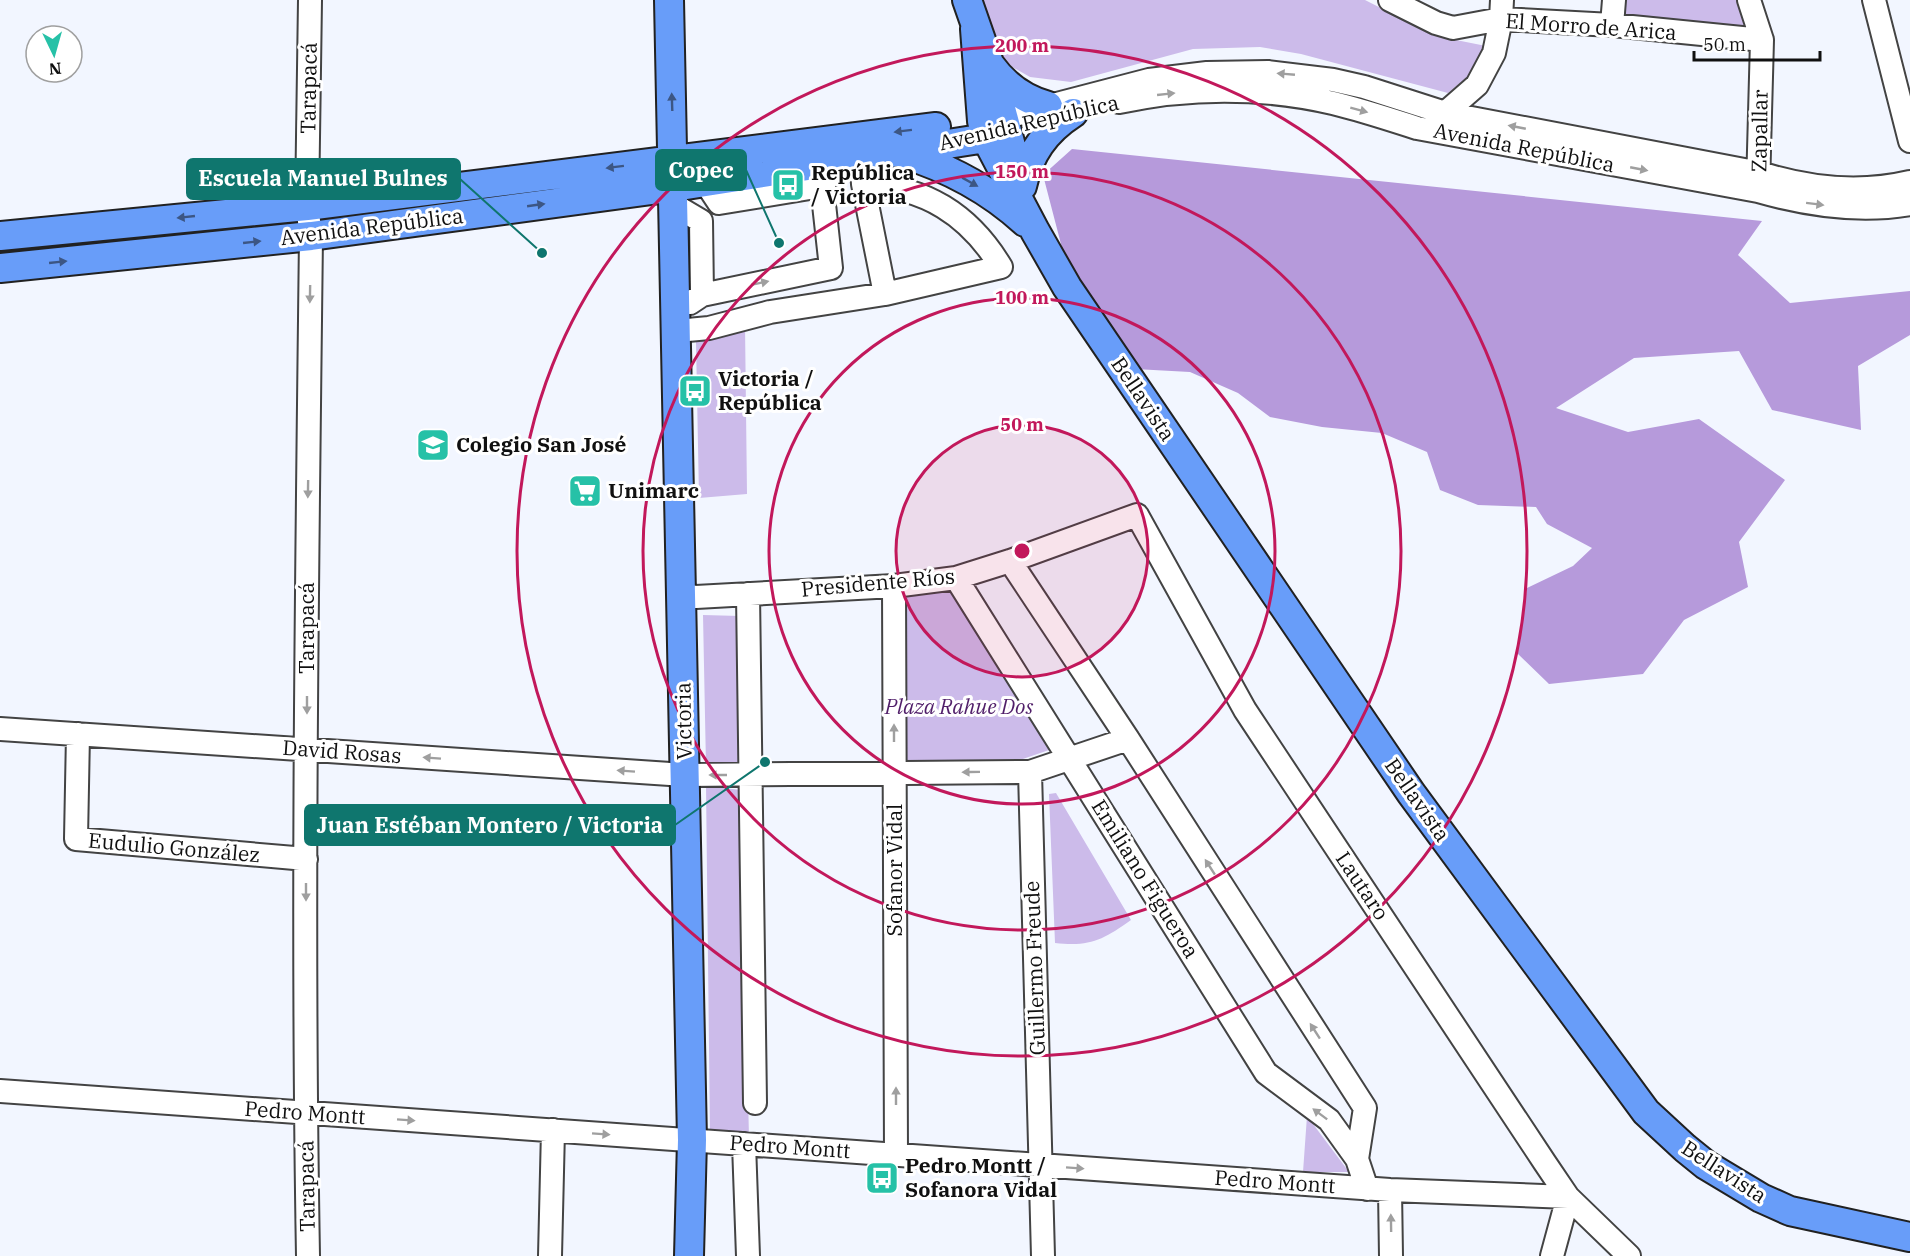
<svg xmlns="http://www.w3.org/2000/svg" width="1910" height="1256" font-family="'IBM Plex Serif',serif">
<rect width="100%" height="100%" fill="#f2f6ff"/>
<path fill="#ccbbea" d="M981,0h384l71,36 55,11 -18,25 -25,21 -147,-39 -41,-7 -67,2 -122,33 -41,-5 -30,-17z
M1623,0h115l9,27 -126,-12z
M745,325l2,169 -48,4 -3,-156z
M953,589l96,161 -32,11 -110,2 -6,-167z
M703,615l37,1 2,147 -36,3z
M706,786l35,4 8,348 -39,-4z
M1056,793l75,127c-28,20 -41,27 -76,23l-6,-149z
M1307,1116l42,56h-46z"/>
<path fill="#b69adb" d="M1072,149l690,72 -24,34 52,48 120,-12v44l-52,31 3,64 -89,-20 -33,-59 -105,7 -78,50 72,24 71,-13 86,61 -46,62 9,45 -64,33 -41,54 -94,10 -32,-31 10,-65 46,-22 19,-18 -45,-24 -11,-17 -58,-2 -38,-15 -13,-38 -45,-19 -60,-6 -52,-10 -32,-24 -48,-21 -55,-3 -67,-98 -25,-96z"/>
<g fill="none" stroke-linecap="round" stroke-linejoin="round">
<defs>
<path id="minor" d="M1390,0l46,23 17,5 48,-9 111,6 150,15
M1749,0l13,40 -4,147
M1874,0l36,141
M1612,25l2,-25
M1119,102c70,-15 144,-15 214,1 29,7 56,16 84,25l341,63c49,14 101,22 152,13
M1437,117l8,-4 32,-28 17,-32 7,-34 1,-19
M1003,118l146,-38 58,-7 61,-1 65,8 31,7 81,26 315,60c50,16 99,21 150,9
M862,171l1,13 22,110
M705,182l14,21 103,-17 8,-11
M674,205l27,16 1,74 -12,8
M702,295l129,-27 -9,-82
M677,331l32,-3 61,-16 115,-18 116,-27c-32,-53 -76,-80 -138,-83
M1010,561l118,178 237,369 -8,51
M956,578l310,495 63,47 28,39 10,30
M894,586l2,569
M748,594l7,509
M681,595l15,2 198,-11 62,-8 54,-17 127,-46 108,195 300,453 23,34 61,59
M0,729l685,46 345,-3 98,-33
M78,734l-2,105 230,20
M1030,772l13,484
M0,1091l1390,99 178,7
M744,1144l4,112
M1390,1190l1,66
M308,1256c-6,-340 -1,-680 3,-1020l-4,-30 3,-206
M550,1256l3,-126
M1552,1256l16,-59"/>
<path id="major" d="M669,0l23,1140 -3,116
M967,0l22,63 23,87
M975,29l7,92 4,17 49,93 32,56 344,506 235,319 39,36 21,17 55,33 29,13 120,26
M990,65c15,21 33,34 58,41
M901,153c46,14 88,36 124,69
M1022,186c7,-32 23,-55 51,-73
M0,236l307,-30 629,-79
M0,268l311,-32 363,-49 312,-49 21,-6"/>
</defs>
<use href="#minor" stroke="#434343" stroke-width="26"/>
<use href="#major" stroke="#212121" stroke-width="32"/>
<use href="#minor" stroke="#fff" stroke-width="22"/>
<use href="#major" stroke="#689df9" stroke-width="28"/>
</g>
<defs><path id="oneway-solid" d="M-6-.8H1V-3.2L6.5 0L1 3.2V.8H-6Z" transform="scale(1.5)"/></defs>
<g fill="#9f9f9f">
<use href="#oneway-solid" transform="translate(1286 74) rotate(-175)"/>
<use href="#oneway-solid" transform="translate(1166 94) rotate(-6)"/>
<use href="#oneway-solid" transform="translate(1359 110) rotate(15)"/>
<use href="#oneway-solid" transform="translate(1517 127) rotate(-169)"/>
<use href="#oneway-solid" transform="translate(1639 169) rotate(11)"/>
<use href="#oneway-solid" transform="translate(1815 204) rotate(7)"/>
<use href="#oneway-solid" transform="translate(760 283) rotate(-12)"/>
<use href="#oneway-solid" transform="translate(310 294) rotate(91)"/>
<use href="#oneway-solid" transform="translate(308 489) rotate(91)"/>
<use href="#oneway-solid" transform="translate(307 705) rotate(90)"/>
<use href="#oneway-solid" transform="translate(894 733) rotate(-90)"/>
<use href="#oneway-solid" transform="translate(432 758) rotate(-176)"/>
<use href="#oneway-solid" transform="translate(626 771) rotate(-176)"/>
<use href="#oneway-solid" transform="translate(971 772) rotate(179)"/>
<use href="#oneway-solid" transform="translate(718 775) rotate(180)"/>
<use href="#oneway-solid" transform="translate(1210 867) rotate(-123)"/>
<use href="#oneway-solid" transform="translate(306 892) rotate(90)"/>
<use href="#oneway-solid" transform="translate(1315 1031) rotate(-123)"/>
<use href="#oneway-solid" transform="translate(896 1096) rotate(-90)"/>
<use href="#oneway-solid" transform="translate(1320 1114) rotate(-143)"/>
<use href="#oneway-solid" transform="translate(406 1120) rotate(4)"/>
<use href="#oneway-solid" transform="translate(601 1134) rotate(4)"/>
<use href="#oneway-solid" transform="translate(1075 1168) rotate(4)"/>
<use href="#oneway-solid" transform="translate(1391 1223) rotate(-91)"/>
</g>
<g fill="#3c5684">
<use href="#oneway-solid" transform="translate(672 102) rotate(-92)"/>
<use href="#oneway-solid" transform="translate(903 131) rotate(173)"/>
<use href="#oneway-solid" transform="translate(615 167) rotate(173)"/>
<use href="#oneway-solid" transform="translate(970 182) rotate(29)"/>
<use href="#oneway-solid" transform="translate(536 205) rotate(-8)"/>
<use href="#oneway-solid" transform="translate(186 217) rotate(174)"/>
<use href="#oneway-solid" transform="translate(252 242) rotate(-6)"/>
<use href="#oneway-solid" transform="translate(58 262) rotate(-6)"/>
</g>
<circle cx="1022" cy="551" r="126" fill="#c2185b" fill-opacity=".12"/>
<g fill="none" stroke="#c2185b" stroke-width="3">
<circle cx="1022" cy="551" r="126"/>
<circle cx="1022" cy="551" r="253"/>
<circle cx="1022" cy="551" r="379"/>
<circle cx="1022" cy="551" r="505"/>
</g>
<defs>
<symbol id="bus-square" viewBox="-11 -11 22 22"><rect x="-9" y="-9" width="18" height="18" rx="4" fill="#26c1a7" stroke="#fff"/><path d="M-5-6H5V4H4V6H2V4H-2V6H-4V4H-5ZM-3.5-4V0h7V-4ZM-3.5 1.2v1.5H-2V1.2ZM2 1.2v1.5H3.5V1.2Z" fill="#fff"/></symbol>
<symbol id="school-square" viewBox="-11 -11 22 22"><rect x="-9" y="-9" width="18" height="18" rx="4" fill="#26c1a7" stroke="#fff"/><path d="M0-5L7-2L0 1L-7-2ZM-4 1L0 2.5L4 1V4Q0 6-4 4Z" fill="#fff"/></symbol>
<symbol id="supermarket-square" viewBox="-11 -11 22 22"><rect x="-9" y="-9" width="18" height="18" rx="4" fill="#26c1a7" stroke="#fff"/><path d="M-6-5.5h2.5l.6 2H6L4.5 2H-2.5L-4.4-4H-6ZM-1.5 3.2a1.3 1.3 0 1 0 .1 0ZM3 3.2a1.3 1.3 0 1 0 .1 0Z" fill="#fff"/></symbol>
</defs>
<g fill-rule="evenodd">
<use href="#bus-square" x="769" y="166" width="38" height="38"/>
<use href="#bus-square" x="676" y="372" width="38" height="38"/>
<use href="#school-square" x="414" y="426" width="38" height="38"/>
<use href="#supermarket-square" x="566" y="472" width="38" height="38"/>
<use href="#bus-square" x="863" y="1159" width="38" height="38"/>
</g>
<g text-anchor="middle" stroke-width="6" stroke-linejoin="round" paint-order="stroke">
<g font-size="21" fill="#101010" stroke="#fff">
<text transform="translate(1591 27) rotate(4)" y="7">El Morro de Arica</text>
<text transform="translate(309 88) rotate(-89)" y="7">Tarapacá</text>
<text transform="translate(1029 123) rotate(-13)" y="7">Avenida República</text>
<text transform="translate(1760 131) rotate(-89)" y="7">Zapallar</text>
<text transform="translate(1524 148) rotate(11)" y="7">Avenida República</text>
<text transform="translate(372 227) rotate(-7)" y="7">Avenida República</text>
<text transform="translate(1143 399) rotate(56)" y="7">Bellavista</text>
<text transform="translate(878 583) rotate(-5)" y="7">Presidente Ríos</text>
<text transform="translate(307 628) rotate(-90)" y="7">Tarapacá</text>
<text transform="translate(684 721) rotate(-91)" y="7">Victoria</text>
<text transform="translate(342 752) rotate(4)" y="7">David Rosas</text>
<text transform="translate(1417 800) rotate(55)" y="7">Bellavista</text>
<text transform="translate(174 848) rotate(5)" y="7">Eudulio González</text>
<text transform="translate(895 870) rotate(-90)" y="7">Sofanor Vidal</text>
<text transform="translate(1145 879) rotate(58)" y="7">Emiliano Figueroa</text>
<text transform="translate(1362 886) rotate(56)" y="7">Lautaro</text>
<text transform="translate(1035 968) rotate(-92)" y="7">Guillermo Freude</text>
<text transform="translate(305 1113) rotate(4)" y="7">Pedro Montt</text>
<text transform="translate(790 1147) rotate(4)" y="7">Pedro Montt</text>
<text transform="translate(1724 1172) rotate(33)" y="7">Bellavista</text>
<text transform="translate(1275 1182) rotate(4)" y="7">Pedro Montt</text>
<text transform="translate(307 1186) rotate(-91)" y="7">Tarapacá</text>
</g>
<g font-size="21" font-weight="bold" fill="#101010" stroke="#fff" text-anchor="start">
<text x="811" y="180">República<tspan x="811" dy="24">/ Victoria</tspan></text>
<text x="718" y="386">Victoria /<tspan x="718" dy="24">República</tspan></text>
<text x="456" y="452">Colegio San José</text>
<text x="608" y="498">Unimarc</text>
<text x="905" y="1173">Pedro Montt /<tspan x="905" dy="24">Sofanora Vidal</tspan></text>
</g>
<g font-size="21" font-style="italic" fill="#501e69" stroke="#fff">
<text x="959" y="714">Plaza Rahue Dos</text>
</g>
</g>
<circle cx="1022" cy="551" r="9" fill="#c2185b" stroke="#fff" stroke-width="3"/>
<g font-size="18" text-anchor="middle" font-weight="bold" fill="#c2185b" stroke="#fff" stroke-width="6" stroke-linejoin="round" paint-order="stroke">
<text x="1022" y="52">200 m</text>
<text x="1022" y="178">150 m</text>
<text x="1022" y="304">100 m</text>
<text x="1022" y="431">50 m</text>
</g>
<path fill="none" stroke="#0f766e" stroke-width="2" d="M779 243L746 170M542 253L460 179M765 762L675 825"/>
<g fill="#0f766e" stroke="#fff" stroke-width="2">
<circle cx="779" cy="243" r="6"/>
<circle cx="542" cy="253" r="6"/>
<circle cx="765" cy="762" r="6"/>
</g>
<g fill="#0f766e" stroke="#0f766e" stroke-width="2">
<rect x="656" y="150" width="90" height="40" rx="6"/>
<rect x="187" y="159" width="273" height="40" rx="6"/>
<rect x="305" y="805" width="370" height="40" rx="6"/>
</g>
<g font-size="22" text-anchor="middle" font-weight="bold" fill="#fff">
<text x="701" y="178">Copec</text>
<text x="323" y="186">Escuela Manuel Bulnes</text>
<text x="490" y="833">Juan Estéban Montero / Victoria</text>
</g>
<g transform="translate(54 54) rotate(175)"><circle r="28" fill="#ffffff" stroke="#9f9f9f" stroke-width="1.5"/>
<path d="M0-4.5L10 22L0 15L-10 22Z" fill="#26c1a7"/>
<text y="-9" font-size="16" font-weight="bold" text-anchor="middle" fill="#101010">N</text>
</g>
<path d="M1694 51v9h126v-9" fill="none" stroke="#101010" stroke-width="3"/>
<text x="1703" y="51" font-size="18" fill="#101010" stroke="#ffffff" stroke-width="4.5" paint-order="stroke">50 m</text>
</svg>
